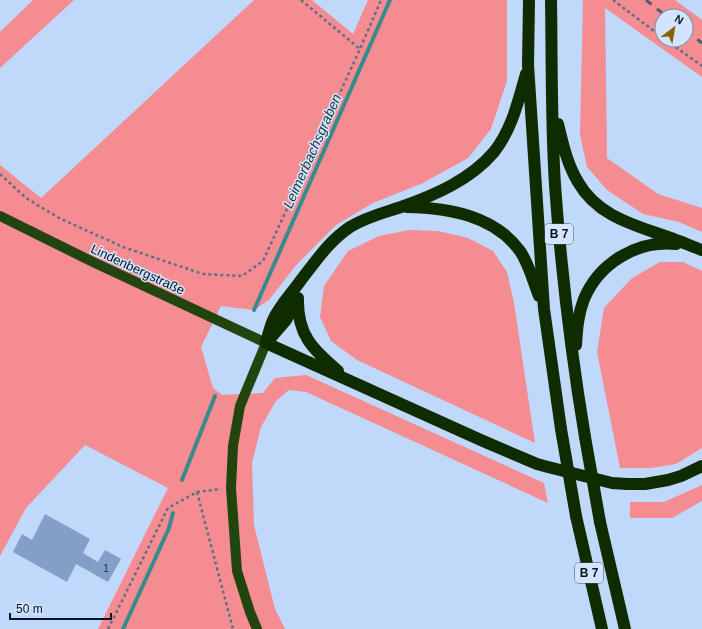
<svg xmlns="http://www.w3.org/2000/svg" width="702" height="629" font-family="Helvetica,sans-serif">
<rect width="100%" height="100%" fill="#c0d8f9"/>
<path fill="#f58c92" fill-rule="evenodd" d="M33,0h41l-74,68v-36z
M254,0h58l41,34 15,-34h139v81l-16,48 -23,29 -45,25 -50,20 -37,22 -39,39 -28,36 -15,10 -33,-4 -20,41 12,41 9,7 41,-2 12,-15 31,-3 238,108 4,20 -242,-111 -17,-2 -13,11 -15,26 -9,36 2,62 21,84 10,20h-187l70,-141 -83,-43 -59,63 -26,48v-391l41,33z
M583,0h92l27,20v57l-97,-69 2,150 51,36 44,14v24l-23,-10 -36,-8 -36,-24 -20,-23 -7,-32zM662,16h24v24h-24z
M409,230l29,1 30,7 25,13 14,21 7,31 21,140 -178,-83 -26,-19 -11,-24 4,-31 24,-35 31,-15z
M660,262h23l19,9v177l-26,16 -25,4h-31l-23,-116 7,-44 28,-30z
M702,485v16l-30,17h-42v-16h34z"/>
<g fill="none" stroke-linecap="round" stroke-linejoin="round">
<path stroke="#388b8c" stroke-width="4" d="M254,310l136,-310
M182,480l33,-84
M123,629l46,-101 4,-15"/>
</g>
<path fill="#839fc7" d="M45,514l45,25 -7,14 15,9 7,-12 16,9 -13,23 -32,-18 -9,18 -54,-30 9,-18 10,6z"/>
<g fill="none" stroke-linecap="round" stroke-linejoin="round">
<path stroke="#5e6f86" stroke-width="2.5" stroke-dasharray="3 3" stroke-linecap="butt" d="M301,0l59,49
M613,0l49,37
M666,40l36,26
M0,174l26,24 33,20 64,29 80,27 39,2 21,-15 97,-212 21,-49
M197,492l36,137
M108,629l60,-121 29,-16 24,-3"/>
<path stroke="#224510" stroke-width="10" d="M0,216l93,46 173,81 -26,63 -7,40 -2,42 6,83 13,41 7,17"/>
<path stroke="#0f2c00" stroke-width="12" d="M529,0l-1,65 16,244 17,120
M551,0c1,62 0,123 4,185 6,84 16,168 30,252
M558,124c5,20 9,40 20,58 21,37 62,44 98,58 9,3 17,7 26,10
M407,207c41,1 87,8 113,44 9,13 13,30 19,45
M298,298c-1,37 14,50 40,73
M267,342l19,-22 11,-20
M266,343l217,98 54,23 11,3 64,16 15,1h18l23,-4 13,-4 21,-10
M266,343c2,-8 4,-16 7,-23 7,-15 19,-27 28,-40 15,-19 28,-39 49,-53 16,-10 33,-14 51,-20 34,-12 69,-27 93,-55 18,-23 24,-50 32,-78
M576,345c1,-16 2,-31 8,-46 15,-36 53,-59 92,-55
M576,516l26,113
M600,522l25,107"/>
<path stroke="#4d5d72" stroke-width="3" stroke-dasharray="7 7" stroke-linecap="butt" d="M646,0l20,16
M686,31l16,12"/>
<path stroke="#0f2c00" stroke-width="12" d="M561,429l15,87
M585,437l15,85"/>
</g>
<g text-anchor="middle" stroke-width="3" stroke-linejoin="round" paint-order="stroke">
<g font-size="11" fill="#27364a">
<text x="106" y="572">1</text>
</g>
<g fill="#d2e4fe" stroke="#455263" stroke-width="1">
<rect x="545" y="224" width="28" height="20" rx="3"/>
<rect x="575" y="563" width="28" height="20" rx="3"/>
</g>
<g font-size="12" font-weight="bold" fill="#081321">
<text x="559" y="238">B 7</text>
<text x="589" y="577">B 7</text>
</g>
<g font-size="13" fill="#081321" stroke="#d2e4fe">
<text transform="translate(138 269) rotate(25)" y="5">Lindenbergstraße</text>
</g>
<g font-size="14" font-style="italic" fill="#1d3738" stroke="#d2e4fe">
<text transform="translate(312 151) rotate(-66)" y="5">Leimerbachsgraben</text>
</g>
</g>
<g transform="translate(674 28) rotate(31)"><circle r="19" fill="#d2e4fe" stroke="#8190a6"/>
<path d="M0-3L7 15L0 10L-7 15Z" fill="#8c6005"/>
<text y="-6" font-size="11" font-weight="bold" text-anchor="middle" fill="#081321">N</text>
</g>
<path d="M10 613v6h101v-6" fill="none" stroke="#081321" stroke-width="2"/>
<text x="16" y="613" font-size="12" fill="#081321" stroke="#d2e4fe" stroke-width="3" paint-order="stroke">50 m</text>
</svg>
